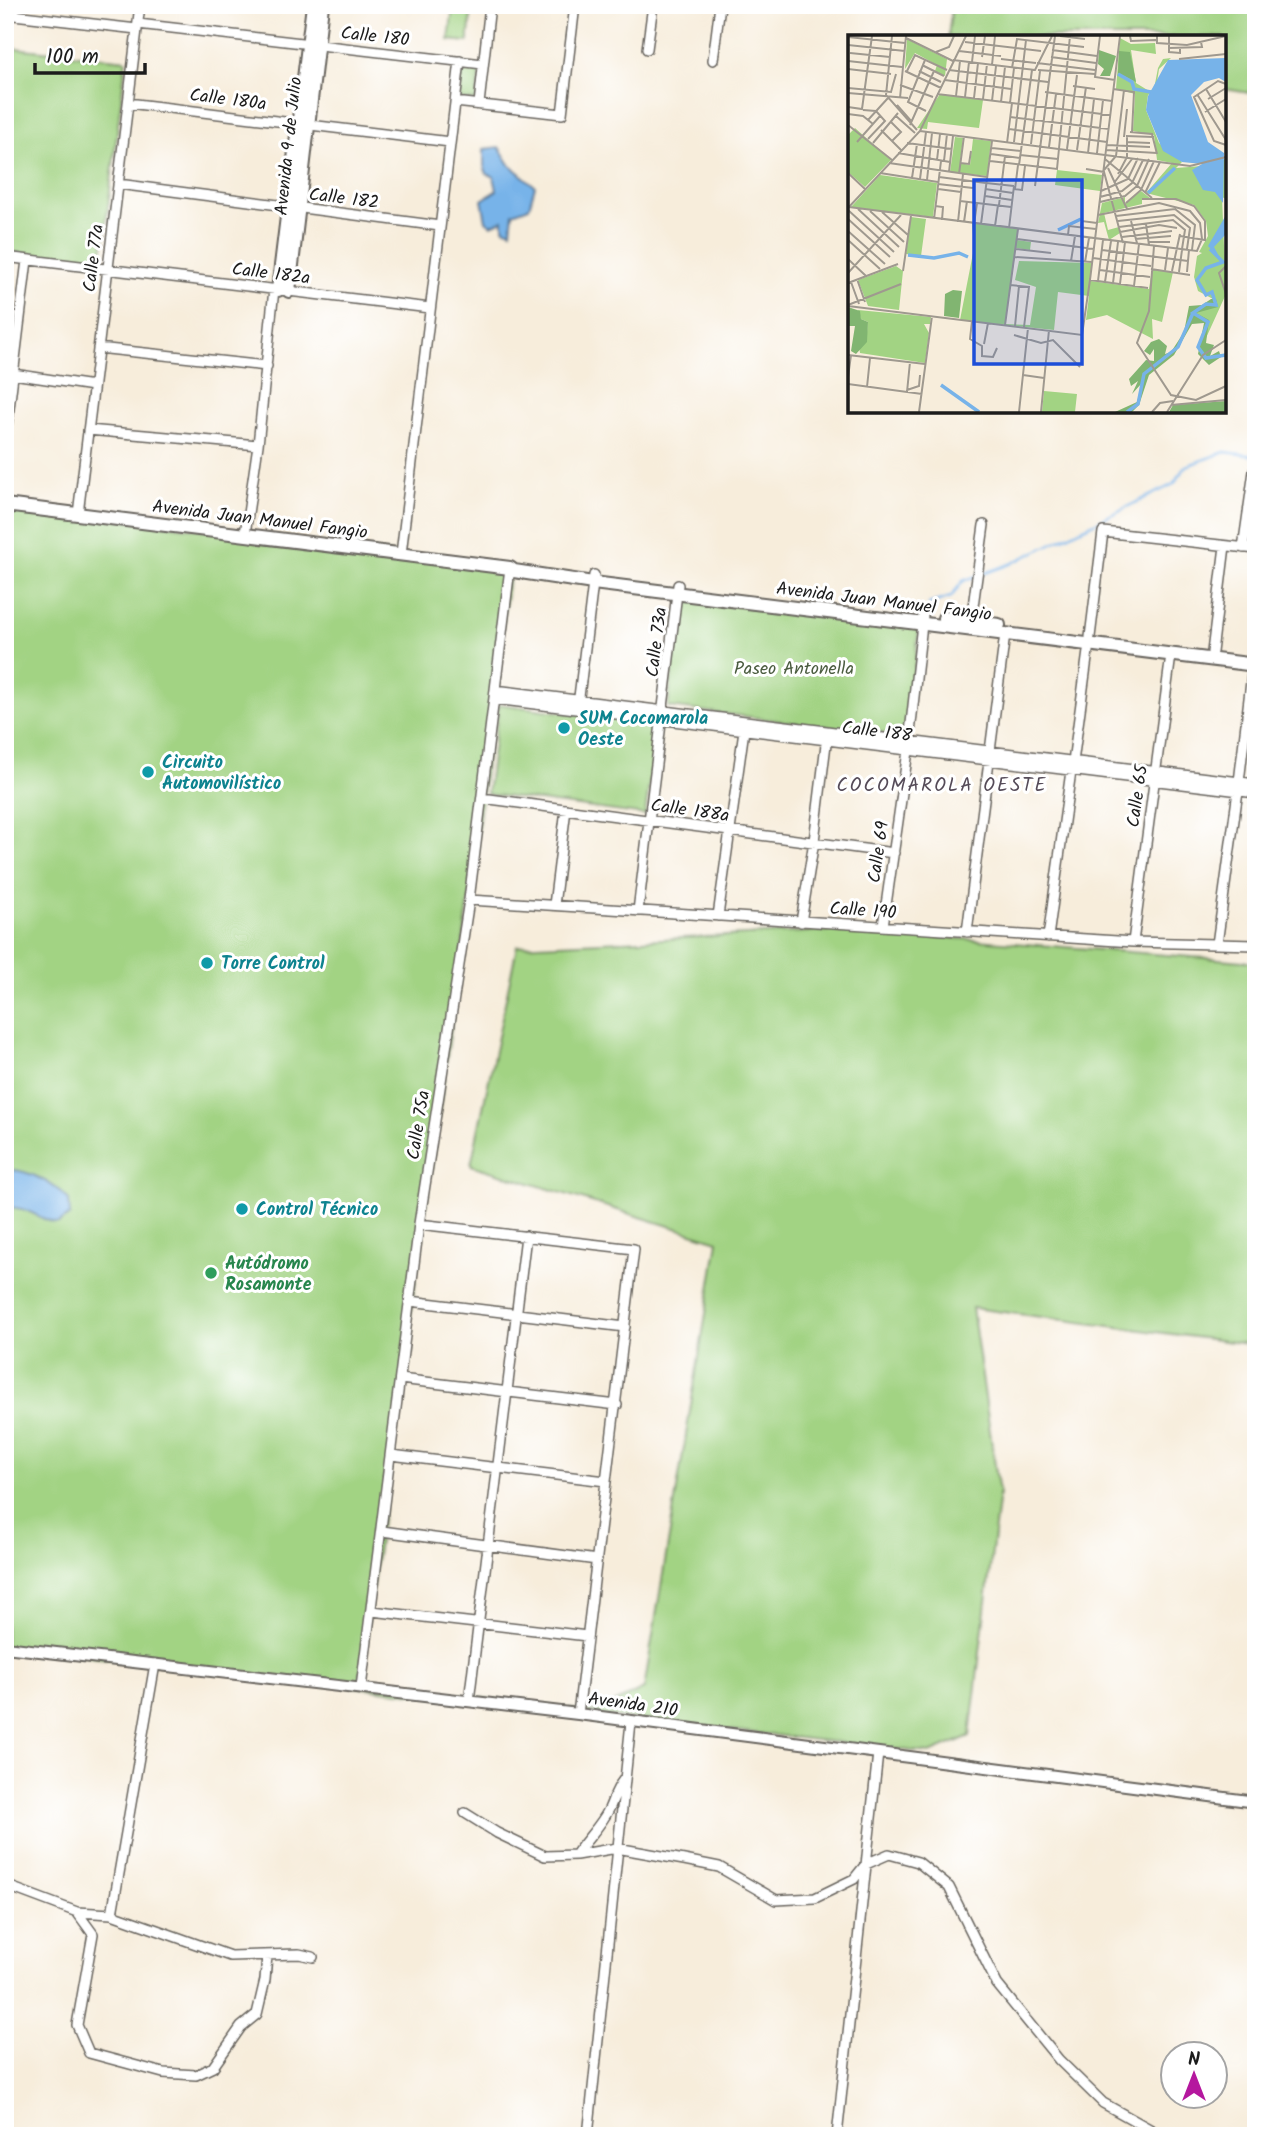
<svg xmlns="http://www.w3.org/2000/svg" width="1261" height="2141" font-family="Kalam,sans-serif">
<rect width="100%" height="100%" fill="#fff"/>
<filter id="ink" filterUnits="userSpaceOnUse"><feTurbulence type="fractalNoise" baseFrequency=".0143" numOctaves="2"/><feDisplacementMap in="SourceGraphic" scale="14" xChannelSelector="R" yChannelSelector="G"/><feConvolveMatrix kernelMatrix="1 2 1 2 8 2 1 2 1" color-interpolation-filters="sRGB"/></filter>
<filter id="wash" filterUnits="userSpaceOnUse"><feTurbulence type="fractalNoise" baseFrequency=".00686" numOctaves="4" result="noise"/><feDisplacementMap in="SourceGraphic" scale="28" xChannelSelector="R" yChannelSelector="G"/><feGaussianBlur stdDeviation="1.57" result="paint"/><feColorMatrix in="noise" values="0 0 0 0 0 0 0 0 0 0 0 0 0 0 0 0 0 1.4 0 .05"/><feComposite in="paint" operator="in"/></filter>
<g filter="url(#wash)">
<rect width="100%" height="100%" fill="#f7eddb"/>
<path fill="#a2d383" stroke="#5f7850" stroke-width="2" d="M952,5h304v89l-32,-5v-52h-276z
M453,6l19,2 -4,34 -19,-2z
M5,47l121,13 -25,204 -96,-13z
M462,66l18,2 -4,33 -17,-2z
M5,505l505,63 -41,332 -109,776 2,12 30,-1 203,25 49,-23 74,-448 -247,-76 46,-219 332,-16 407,32v383l-284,-37 27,185 -29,243 -40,17 -925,-106z
M681,599l238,30 -13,107 -238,-29z
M499,704l158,21 -12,90 -158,-21z"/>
<path fill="#77b3e9" stroke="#4a6882" stroke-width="2" d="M499,147l12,19 24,20 -6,21 -16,6 -2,18 -8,-3v-8l-12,5 -5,-4 -4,-21 15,-10 -3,-13 -7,-3 -3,-8v-17z
M11,1170c19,0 46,16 58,30l1,15 -11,8h-4c-18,-5 -30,-18 -50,-15v-37z"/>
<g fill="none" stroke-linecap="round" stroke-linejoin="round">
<path stroke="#77b3e9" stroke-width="2.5" d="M929,604l22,-7 12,-16 47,-17 164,-80 12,-18 39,-14 31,4"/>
</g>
</g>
<g filter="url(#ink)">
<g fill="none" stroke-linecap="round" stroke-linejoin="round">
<defs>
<path id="minor" d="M5,14l132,15
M138,24l345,40
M647,49l6,-44
M713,60l7,-55
M455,102l107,12 13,-109
M128,103l322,39
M479,104l11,-99
M118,184l322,42
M5,257l425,51
M98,348l169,18
M13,374l80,12
M88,430l170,15
M5,442l22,-182
M78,514l62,-509
M245,534l13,-89 16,-156
M1243,548l11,-77h2
M401,554l59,-493
M971,621l13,-96
M1090,637l13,-105 153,17
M1212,652l13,-106
M495,690l761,94
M494,699l762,94
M578,705l16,-130
M990,751l15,-117
M1073,762l16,-118
M1239,782l14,-117
M482,798l412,55
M469,900l664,42 123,3
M554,905l12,-96
M638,911l40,-326
M718,916l26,-186
M801,922l13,-81 13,-105
M883,926l25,-175 15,-136
M967,932l22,-171
M1048,937l23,-166
M1133,942l38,-287
M1217,944l21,-153
M419,1224l215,25 -56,465
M410,1301l215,26
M400,1379l217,26
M391,1455l215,26
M382,1531l215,29
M372,1611l215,25
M361,1688l58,-464 50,-324 41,-332
M469,1701l57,-465
M465,1813l32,20 48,23 31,-1 41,-7 67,12 35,7 57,33 39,-2 39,-19 12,-15 23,-10 29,8 31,25 48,97 62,76 44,43 59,33
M576,1855c10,-16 25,-29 33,-46 5,-11 7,-20 15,-30
M5,1885l72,27 16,22 -16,91 12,28 74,20 33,2 17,-8 28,-40 16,-13 8,-34 2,-25
M77,1912l35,2 118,42 69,-2 14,3
M112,1914l43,-250
M588,2136l43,-414
M837,2136l41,-383"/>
<path id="tertiary" d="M5,1647l573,67 678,88"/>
<path id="secondary" d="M278,290l35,-285
M289,291l33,-286
M5,505l505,63 4,3 79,12 663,82
M944,618l55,7"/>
</defs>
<use href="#minor" stroke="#69655f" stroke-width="12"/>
<use href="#tertiary" stroke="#69655f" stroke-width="14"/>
<use href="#secondary" stroke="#69655f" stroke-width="16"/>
<use href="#minor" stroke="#fff" stroke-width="9"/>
<use href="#tertiary" stroke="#fff" stroke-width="10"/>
<use href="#secondary" stroke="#fff" stroke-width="12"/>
</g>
</g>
<g fill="#0f9aa8" stroke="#fff" stroke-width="2.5">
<circle cx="564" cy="728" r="7"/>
<circle cx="148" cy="772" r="7"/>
<circle cx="207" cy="963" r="7"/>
<circle cx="242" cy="1209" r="7"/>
</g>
<circle fill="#2e9e5b" stroke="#fff" stroke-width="2.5" cx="211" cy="1273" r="7"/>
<g text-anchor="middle" stroke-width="6" stroke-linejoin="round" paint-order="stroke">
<g font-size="18" fill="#1c1c1c" stroke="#fff">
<text transform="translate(375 36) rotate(6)" y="6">Calle 180</text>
<text transform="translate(228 99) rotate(7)" y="6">Calle 180a</text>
<text transform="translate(288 146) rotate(-84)" y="6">Avenida 9 de Julio</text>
<text transform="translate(344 198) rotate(7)" y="6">Calle 182</text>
<text transform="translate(93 258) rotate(-83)" y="6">Calle 77a</text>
<text transform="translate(271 273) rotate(7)" y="6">Calle 182a</text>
<text transform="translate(260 519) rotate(7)" y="6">Avenida Juan Manuel Fangio</text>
<text transform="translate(884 601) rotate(7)" y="6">Avenida Juan Manuel Fangio</text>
<text transform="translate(656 642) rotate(-83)" y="6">Calle 73a</text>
<text transform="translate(877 731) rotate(7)" y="6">Calle 188</text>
<text transform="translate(1137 796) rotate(-82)" y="6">Calle 65</text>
<text transform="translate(690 810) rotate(8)" y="6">Calle 188a</text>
<text transform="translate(878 852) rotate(-82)" y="6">Calle 69</text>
<text transform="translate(863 910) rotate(4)" y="6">Calle 190</text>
<text transform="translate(418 1125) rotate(-81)" y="6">Calle 75a</text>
<text transform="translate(633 1704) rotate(8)" y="6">Avenida 210</text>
</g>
<g font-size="18" fill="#4b5c40" stroke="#fff">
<text x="794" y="674">Paseo Antonella</text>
</g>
<g font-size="18" font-weight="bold" fill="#0d838f" stroke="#fff" text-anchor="start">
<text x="578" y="724">SUM Cocomarola<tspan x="578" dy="21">Oeste</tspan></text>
<text x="162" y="768">Circuito<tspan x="162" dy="21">Automovilístico</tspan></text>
<text x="221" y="969">Torre Control</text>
<text x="256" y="1215">Control Técnico</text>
</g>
<g font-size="18" font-weight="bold" fill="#27864d" stroke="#fff" text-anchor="start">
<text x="225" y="1269">Autódromo<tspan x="225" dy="21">Rosamonte</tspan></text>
</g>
<g font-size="19" letter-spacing="2" fill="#554b58" stroke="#fff">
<text x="942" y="791">COCOMAROLA OESTE</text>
</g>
</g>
<g transform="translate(848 35)">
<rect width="378" height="378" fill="#f7eddb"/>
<path d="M272,3l11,6 24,-1 1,11 -25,-4 5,33 13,8 5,-2 4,-21 5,-9 8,-1 -12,11 -3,20 -8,6 -2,15 13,33 23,19 -6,6 26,-2 -9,4 14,2 19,-14v41l-4,-2 4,97 -25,55 7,-27 -15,-9 20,-14 -15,-8 -4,-14 3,-21 5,-3 -3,-1 9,-16 -2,-15 -12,-16 -48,-12 26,-30 -15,-3 -3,-25 -21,-4 2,-37 -19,-5zM59,4l40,20 -2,17 -10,-5 2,-6 -22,-12 -10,16zM92,59l43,6 -4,28 -51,-6 -1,7 -10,-1zM7,93l36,32 -26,27 -17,-15v-37zM107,102l8,1 -3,25 10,2 3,-26 18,2 -4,35 -37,-4zM209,135l45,5 -2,16 -45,-6zM32,140l57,8 -4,34 -82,-10zM293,156l9,7 -8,1v5l-38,9 4,17 11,-3 1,6 -11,7 -5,-18 -6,1 4,-20 23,-6v6zM63,182l15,2 -5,37 -15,-2zM124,188l46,6 -1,11 14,2 -1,8 -14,-2 -11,76 25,1 6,-38 -21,-7 4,-19 72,2v18l58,8 3,-20 21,3 -11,50 -10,-3 1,20 -46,-24 -21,5 3,-24 -31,-4 -4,38 -94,-10 14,-72zM48,231l7,5 -4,39 -31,-4 -10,-26zM10,275l73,7 -1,7h-6l5,9 -4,30 -65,-10 -1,-6 7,-5 2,-20 -7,-3zM196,356l33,3 -2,18h-33z" fill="#a2d383"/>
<path d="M251,15l17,6 -6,20h-10l4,-7 -6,-5zM271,16l11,1 6,30 -18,-9zM105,255l9,1 -3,27 -15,-2 1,-22zM363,264h5l2,8 -22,6 13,7 -3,23 8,2 -4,11 9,-5 2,6 -12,8 -11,-11 6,-31 -12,1 -18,31 -25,20 -10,30 -7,7h-17l22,-10 5,-19 -10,11 6,-13 -7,5 -2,-7 17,-19 8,1v-12l-4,6 -6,-4 7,-9 8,-3 8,7 -2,8 6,-2 13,-20 5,-26 13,-1zM0,272l12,4 1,8 7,3 -1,20 -11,12 -5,-3 4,-25h-7zM378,366v11h-57l4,-7z" fill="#81b571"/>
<path d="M378,23v24l-7,-4 -15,4 -13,13 17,47 16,11 -1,50 -8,-11 -12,-2 -11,-20 10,-6 -20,-2 -19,-11 -17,-41 2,-14 20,-36zM378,180v19l-12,13 7,13 -13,-14z" fill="#77b3e9"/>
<path fill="none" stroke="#77b3e9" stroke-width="3.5" d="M270,39l14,8 2,7 17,3M300,158l27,-25M210,195l23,-11M362,214l13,13 -17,6 -9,12 9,15 6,-3 4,13 -10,-1 -13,9 15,9 -10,25 8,11 20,-3M60,220l26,3 25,-5 9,4M93,350l38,27M279,377l11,-8 6,-30 34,-27 15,-34"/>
<path fill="none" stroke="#9f998f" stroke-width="2" d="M44,1l-6,59 31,35M212,1l25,3M252,1l-5,41 20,3M282,1l1,5 25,-1M309,1v7l30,2 39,-9M321,1v16l11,1v-5M0,2l57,6M58,3l47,23M117,7l76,9M0,10l57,6M321,13l33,-1 -1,-5M204,15l45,6M111,16l42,5M88,17l13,-5 5,-11M2,18l40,4M134,22l3,-21M203,22l45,6M153,24l35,4M331,24l47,-5M77,25l-17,42 18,9M105,25l82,10 17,-34M0,26l54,6M124,27l3,-26M189,28l58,7M74,30l22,11M144,30l3,-29M164,33l5,-29 67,8M0,34l43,5M101,35l99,12M190,35l57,4M57,36l36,17M59,36l8,-16 32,15M71,36l22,11M97,45l66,9M378,49l-8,-3 -24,16 20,44 12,4M52,50l33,12M225,51l22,3M0,53l43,4 5,-18M265,54l21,3 -2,40M358,54l20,33M197,57l67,9M0,58l60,5M89,59l173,21M349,59l29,46M108,61l4,-35M117,62l4,-35M52,63l6,-62M126,63l4,-35M135,64l4,-35M360,64l18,-11M144,66l4,-35M153,67l4,-35M162,68l4,-35M49,70l15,17M0,72l14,2 10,-73M15,75l13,1 9,10 -17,18M357,77l21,-13M0,79l15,2 10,8M48,81l19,17M162,82l99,12M20,85l20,-22M42,86l11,11 -9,9M0,90l44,35M62,90l24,-54M161,94l98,13M33,95l20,20M72,96l270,35 36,-9M282,97l22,2 5,20M278,101l28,1M276,102l3,-28M9,107l23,-26M166,107l12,-102M279,107l23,1M25,108l25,-30M59,108l45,6M159,108l5,-40M183,109l9,-73M259,110l43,2M201,112l7,-53M144,113l29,3M219,114l10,-74M229,115l9,-63M258,115l51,3M50,118l52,9M240,118l6,-54M249,118l6,-53M143,119l29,4M172,120l38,4M257,124l47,39M89,125l3,-26M96,126l3,-27M142,126l67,8 13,-133M41,128l98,14M112,128l9,1 2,-13M171,130l13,-95M260,133l19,41M238,134l18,3 19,71M256,135l12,-14 8,-66M101,137l4,-36M0,138l17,16M32,138l58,9M111,139l5,-38M270,139l9,-17v-21M91,142l47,6M64,143l5,-34M72,144l6,-47M79,145l5,-47M138,148l28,3M266,148l18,-24M90,149l35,4M187,151l20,-150M90,154l23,3M137,154l28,4M165,154l9,1 3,-24M167,154l3,-24M253,156l27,-12 10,-21M297,158l15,-31M137,161l27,4M252,162l22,-6 10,-8 11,-23M294,164h34l18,7 11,15v19l-25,-4M112,166l51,6M252,167l25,-6 12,-10 12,-27M278,168l15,-13 13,-29M151,170l6,-49M87,171l8,1 -1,13M1,172l340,43M0,173l72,-77 46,-95M10,174l41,38M0,175l46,42M22,176l34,31M34,177l26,23M250,180l61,-12 31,8 10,12 2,16 -5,12 -8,-1 -2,22M268,181l59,-7 20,16 -3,25M0,184l42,38M86,184l7,-58M270,186l56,-6 16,13 -3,21M283,186l6,22M110,187l5,-48M116,187l3,-21M126,189l3,-21M133,189l11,-83M298,189l3,21M147,191l3,-21M233,192l1,-6 15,2M271,192l54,-7 12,10 -3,19M161,193l5,-42M0,196l37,33M272,197l39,-7 18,3M220,200l1,-9 27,3M274,202l50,-6M169,204l77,10M287,204l36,-3M0,205l32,29M300,207h22M306,211l-5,65 -12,32 34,52 25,5 30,-14M168,214l35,4M254,215l86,11M167,222l77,5M245,223l58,8M0,224l18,17M223,226l4,-25M237,227l4,-24M378,231l-7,7 7,21M303,234l39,6M252,235l50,7M317,235l3,-22M55,236l8,-55M324,236l8,-37M331,237l3,-22M0,238l53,-58M9,244l8,23M242,245l30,-244M250,246l5,-41M3,247l8,22M257,247l6,-41M0,248l50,-19M265,248l5,-41M272,249l5,-42M162,250l19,2 -5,40M286,251l5,-42M0,270l53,-21M0,271l234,29 8,-55 58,8M124,286l-2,18 12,7v10l11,1 4,-9M157,290l13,-96M167,291l4,-40M166,300l27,8 12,-3 27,27M136,309l4,-21M0,320l77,9M175,340l21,3M0,342l3,-22M0,349l74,10M19,352l3,-29M59,355l12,-4 1,-11M59,357l3,-30M323,370l55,-5M71,377l13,-96M171,377l9,-84M193,377l8,-82M304,377l8,-9 13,-2M319,377l36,-57 23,-15"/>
<path fill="#1d4ed8" fill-opacity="0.15" stroke="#1d4ed8" stroke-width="3.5" d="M126,145h108v184h-108z"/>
<rect width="378" height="378" fill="none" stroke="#1c1c1c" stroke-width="3.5"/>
</g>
<rect width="1261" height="2141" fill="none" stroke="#fff" stroke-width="28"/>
<g transform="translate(1194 2075)"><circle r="33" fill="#ffffff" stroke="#a4a4a4" stroke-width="2"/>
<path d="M0-5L12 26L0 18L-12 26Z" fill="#b5179e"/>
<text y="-10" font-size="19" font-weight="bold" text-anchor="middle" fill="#1c1c1c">N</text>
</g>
<path d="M35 63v10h110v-10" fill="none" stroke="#1c1c1c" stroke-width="3.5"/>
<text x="46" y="63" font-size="21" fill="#1c1c1c" stroke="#ffffff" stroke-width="5" paint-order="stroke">100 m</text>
</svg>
